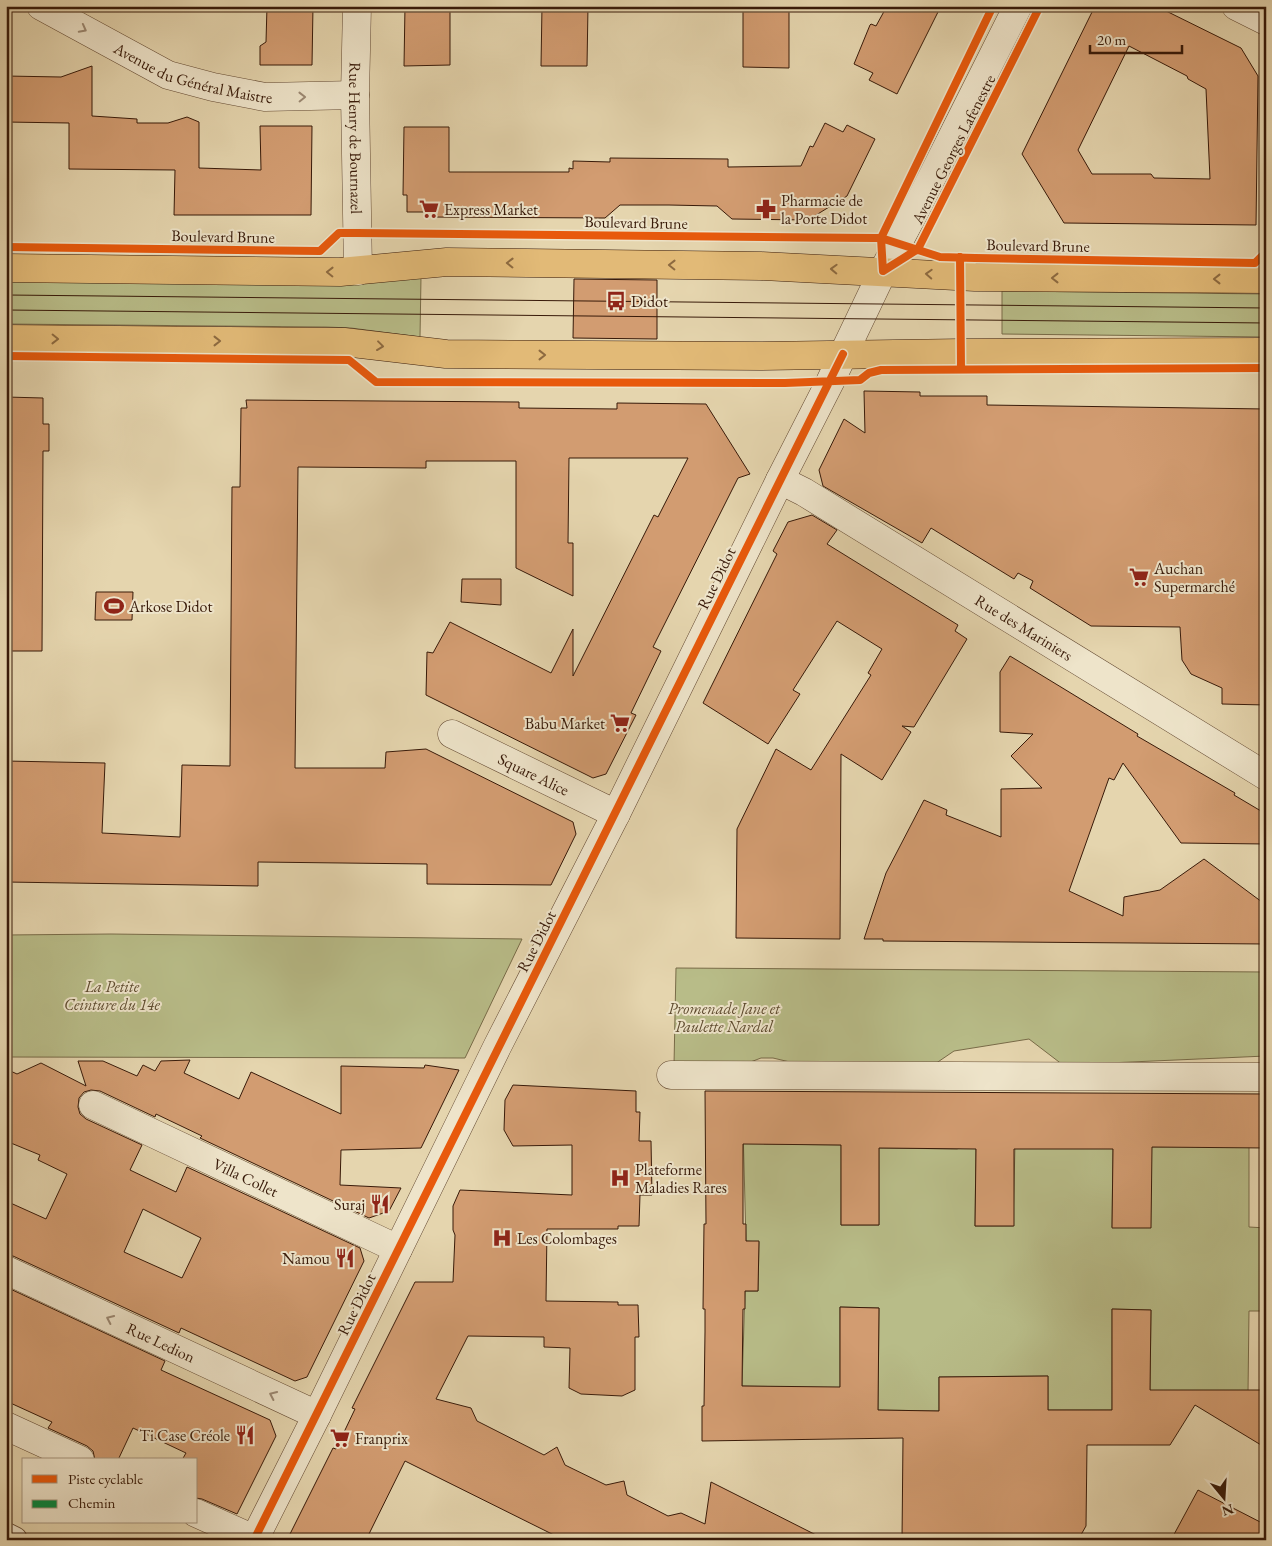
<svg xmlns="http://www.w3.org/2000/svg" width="1272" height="1546" font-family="'EB Garamond',serif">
<rect width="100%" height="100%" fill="#e5d5ae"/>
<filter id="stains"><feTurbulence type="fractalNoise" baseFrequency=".004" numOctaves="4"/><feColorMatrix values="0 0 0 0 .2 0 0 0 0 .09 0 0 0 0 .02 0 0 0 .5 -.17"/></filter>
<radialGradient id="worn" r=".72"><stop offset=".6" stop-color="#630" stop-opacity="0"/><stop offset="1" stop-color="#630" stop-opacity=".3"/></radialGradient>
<path fill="#b8bc88" stroke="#786b48" d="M421,277l-1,60 -69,-9 -25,-1 -320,-3v-43z
M1002,291l264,3v43l-264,-3z
M111,934l411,5 -57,119 -459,-1v-122z
M676,968l590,4v84l-203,9 -34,-26 -75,12 -25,17 -118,-1 -38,-9h-12l-29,11 -58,-4z
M743,1127l21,17 77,1v80h38v-77l78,1 19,-6 -1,83h38l2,-81 98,2 -1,80 40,-80 97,-1v81l17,1v83h-17l-1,81 -98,-1 1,-81 -39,-1v101h-64v-34l-109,1v34l-61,-1 1,-102 -39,-1v81l-98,-2 3,-95h13l1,-49 -13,-1z"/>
<path fill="#d29c71" stroke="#381a09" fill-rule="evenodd" d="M267,6h46l-1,59h-52v-19l6,-4z
M405,6h45v59l-46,1z
M542,6h46l-1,60h-46z
M743,6h46v62l-46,-1z
M887,6h54l-44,88 -28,-14 4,-7 -19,-9 16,-39 1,-1 5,2z
M1095,6h61l85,42 17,28 -2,149 -192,-2 -42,-69zM1129,46l58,30 1,3 18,10 4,90 -56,-1 -3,-4h-59l-14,-24z
M92,66v50l45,3v4h31l19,-6 12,5v46l62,2 -1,-44h52l-1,89h-137l1,-45 -106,-1v-46l-63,-1v-46l55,1z
M825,123l18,9 4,-7 28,14 -28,57 -39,24 -76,-1 -15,-13 -48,-1h-49l-15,13 -180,-1v-5h-18v-17h-4l1,-68h45v45h120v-4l4,1v-8l37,1v-4l118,1v8l73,-1 9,-20 3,1z
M574,279l83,1v59l-84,-1z
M864,391l56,1v4h67v9l279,4v296l-44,-1v-16l-31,-14 -9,-14 -2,-33 -89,-1 -61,-38 3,-7 -15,-8 -4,6 -83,-51 -9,15 -99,-57 -4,-16 25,-51 21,14z
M6,397l37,1v26h6v27h-6l-1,200h-36z
M246,400l273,2v6l98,1v-6l89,1 44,70 -12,4 -85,169 8,4 -30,62 5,2 -30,59 -13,4 -167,-83 1,-43 6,1 17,-31 101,51 22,-44v47l81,-161 4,2 30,-59h-119l-1,85h5v53l-57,-28v-107h-90v7l-128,-1 -3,301h90l1,-16 40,-3 147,73 3,12 -25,51 -124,-1v-20l-169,-2v24l-252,-4v-121l99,2 -3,70 78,4 2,-72 48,1 2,-279h8l1,-79h6z
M812,515l25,15 -10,14 131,81 -3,6 12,8 -53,88 -12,-1 9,6 -29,48 -41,-26 -1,185 -104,-1 1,-109 39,-80 35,21 60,-95 -3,-2 14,-24 -45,-28 -44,69 7,4 -32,50 -65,-41 74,-149 -4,-3 15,-29z
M462,579h39v26l-40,-3z
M96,592h37l-1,28h-37z
M1010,656l128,78 -1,2 98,57 -1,2 32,19v30l-85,-1 -58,-80 -9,17 -5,-2 -40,113 54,25 1,-19 36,-7 44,-31 62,46v39l-383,-3v-2h-19l22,-66 38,-73 23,10 -1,5 55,22v-48l41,-1 -31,-32 22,-22 -33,-2v-60z
M190,1060l-6,13 55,26 12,-27 90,42v-48l83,2 1,-3 34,5 -38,78 -80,2 -1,35 61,3 -12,23 -20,7 -169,-80 2,-2 -46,-22 -1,3 -55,-26 -9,-1 -7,2 -5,6 -1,9 2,7 6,5 56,26 -12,25 46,22 11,-25 173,81 4,13 -57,116 -12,4 -114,-53 -2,5 -166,-77 -7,-1v-54l40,18 21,-45 -29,-14 2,-5 -34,-14v-72l11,5 24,-11 45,23 -8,-25h25l34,15 6,-11 12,6 6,-10zM143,1209l58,29 -19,40 -58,-26z
M513,1085l123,6v21h4l-1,29h12l1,54h-12l-1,31h-21v3h-71l-1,72 72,1v3h20l1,32h-4v53l-13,6 -41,-2 -12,-6 1,-40 -26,-1v-10l-76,-1 -32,63 35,9 6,13 67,34 13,-8 8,18 41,20 18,-4 3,14 41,21 13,-3 24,11 6,-42 115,58h-262l-159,-79 -39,79h-79l46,-92 3,1 19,-40 -3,-1 63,-126h38l2,-47 -2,-5v-24l7,-16 112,5v-50l-59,1 -9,-16 1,-30z
M705,1091l561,3v54l-114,-1 -1,81h-39l1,-79h-99v77h-39l1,-77 -97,-1v77h-38v-80l-98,-1v80h3v17h13l-1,50h-13v18h-2l-1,77 98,1v-80l39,1 -1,102 61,1v-34l109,-1v34h64v-101l39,1 -1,80h116v58l-71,-43 -25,40h-83l-1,81 -8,14h-176l1,-102 -201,3v-35h2l1,-74v-23h-2l1,-85h2z
M6,1287l159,74 -4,9 109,50 6,16 -39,78 -35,-15 -6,-1v-38h-14l4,-7 -53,-25 -15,32h-23l-2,-9 -6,-5 -39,-18 4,-6 -46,-21z
M1198,1490l68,35v15h-95z"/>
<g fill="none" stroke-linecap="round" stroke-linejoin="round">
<defs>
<path id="pedestrian" d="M6,1536l8,4"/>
<g id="minor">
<path id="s1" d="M41,6l127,69 45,12 52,10 90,-2"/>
<path id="s2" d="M357,6l-2,89 3,176"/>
<path d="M1236,6l30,15"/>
<path id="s3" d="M780,480l24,12 462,284"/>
<path id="s4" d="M452,734l164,80"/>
<path d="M671,1075l595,2"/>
<path id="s5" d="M93,1105l305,144"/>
<path id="s6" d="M6,1270l311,145"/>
<path d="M6,1426l74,34"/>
<path d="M196,1513l58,26"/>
</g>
<path id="tertiary" d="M254,1540l63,-125 180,-368 119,-233 164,-334 50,-98 53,-111 32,-60 103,-205"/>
<path id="primary" d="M6,268l334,4 107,-10 314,4 214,11 291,2
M6,339l338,3 102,12 314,2 201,-3 305,-1"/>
</defs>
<use href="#pedestrian" stroke="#634932" stroke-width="28"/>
<use href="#minor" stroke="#634932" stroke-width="29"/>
<use href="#tertiary" stroke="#634932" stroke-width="29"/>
<use href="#primary" stroke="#381a09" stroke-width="29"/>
<use href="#pedestrian" stroke="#eee4ca" stroke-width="26"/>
<use href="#minor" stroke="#eee4ca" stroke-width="28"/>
<use href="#tertiary" stroke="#eee4ca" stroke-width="28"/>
<use href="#primary" stroke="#e2ba77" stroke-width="28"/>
<path stroke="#381a09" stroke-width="1" d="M6,295l1260,13
M6,310l1260,13"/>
<path stroke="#00873e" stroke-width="6" stroke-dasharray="12 6" stroke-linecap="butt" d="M6,1536l8,4"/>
<defs>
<path id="cycleway" d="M993,6l-112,232 2,33 35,-22 122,-243
M6,247l314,4 19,-18h18l517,5h7l59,19 35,1 280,5 11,-11
M960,257l1,112
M6,356l343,4 27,22 409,1 75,-3 9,-7 12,-3 385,-2
M254,1540l589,-1186"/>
</defs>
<use href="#cycleway" stroke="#eee4ca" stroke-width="11"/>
<use href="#cycleway" stroke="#e8590c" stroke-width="8"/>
</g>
<defs><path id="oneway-chevron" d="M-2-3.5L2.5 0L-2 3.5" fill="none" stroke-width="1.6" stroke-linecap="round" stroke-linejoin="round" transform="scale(1.25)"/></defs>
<g stroke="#9c8973">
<use href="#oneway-chevron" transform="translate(83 29) rotate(28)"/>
<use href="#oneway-chevron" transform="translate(302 97) rotate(-1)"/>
<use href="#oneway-chevron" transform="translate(110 1319) rotate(-155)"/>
<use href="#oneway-chevron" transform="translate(273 1395) rotate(-155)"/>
</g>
<g stroke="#8d6a40">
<use href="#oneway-chevron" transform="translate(510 263) rotate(-179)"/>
<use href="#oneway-chevron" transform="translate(672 265) rotate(-179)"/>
<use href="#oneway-chevron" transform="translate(834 269) rotate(-178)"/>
<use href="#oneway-chevron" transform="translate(330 272) rotate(-179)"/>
<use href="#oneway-chevron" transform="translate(929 274) rotate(-177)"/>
<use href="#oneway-chevron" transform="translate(1055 278) rotate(-180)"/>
<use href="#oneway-chevron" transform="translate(1217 279) rotate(-180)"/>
<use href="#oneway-chevron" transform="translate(55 339) rotate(1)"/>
<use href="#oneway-chevron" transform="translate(217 341)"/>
<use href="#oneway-chevron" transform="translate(380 346) rotate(7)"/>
<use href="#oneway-chevron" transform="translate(542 355)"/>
</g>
<defs>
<symbol id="supermarket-bare" viewBox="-9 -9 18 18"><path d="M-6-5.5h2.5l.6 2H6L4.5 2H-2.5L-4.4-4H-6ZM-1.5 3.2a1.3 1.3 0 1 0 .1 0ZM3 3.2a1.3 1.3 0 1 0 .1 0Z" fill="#8f2418" stroke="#eee4ca" stroke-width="2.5" paint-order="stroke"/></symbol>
<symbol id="pharmacy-bare" viewBox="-9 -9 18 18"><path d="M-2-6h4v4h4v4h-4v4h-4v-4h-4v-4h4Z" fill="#8f2418" stroke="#eee4ca" stroke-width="2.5" paint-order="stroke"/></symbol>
<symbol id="bus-bare" viewBox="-9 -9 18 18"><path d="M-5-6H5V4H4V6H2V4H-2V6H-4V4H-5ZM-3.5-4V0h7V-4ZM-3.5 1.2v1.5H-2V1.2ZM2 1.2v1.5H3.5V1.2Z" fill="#8f2418" stroke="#eee4ca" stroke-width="2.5" paint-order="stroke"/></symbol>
<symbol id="stadium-bare" viewBox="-9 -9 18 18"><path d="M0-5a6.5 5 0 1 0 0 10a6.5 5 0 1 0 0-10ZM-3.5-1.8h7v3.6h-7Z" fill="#8f2418" stroke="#eee4ca" stroke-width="2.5" paint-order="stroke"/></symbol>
<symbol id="hospital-bare" viewBox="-9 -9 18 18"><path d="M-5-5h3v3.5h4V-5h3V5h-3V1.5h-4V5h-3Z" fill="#8f2418" stroke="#eee4ca" stroke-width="2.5" paint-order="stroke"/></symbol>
<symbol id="restaurant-bare" viewBox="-9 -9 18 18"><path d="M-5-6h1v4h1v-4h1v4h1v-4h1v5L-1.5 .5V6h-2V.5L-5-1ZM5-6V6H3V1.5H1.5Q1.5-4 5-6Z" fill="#8f2418" stroke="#eee4ca" stroke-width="2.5" paint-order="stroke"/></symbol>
</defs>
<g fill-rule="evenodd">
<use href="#supermarket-bare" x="415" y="195" width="28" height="28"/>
<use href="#pharmacy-bare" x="752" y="195" width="28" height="28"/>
<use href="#bus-bare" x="602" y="287" width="28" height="28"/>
<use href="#supermarket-bare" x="1125" y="563" width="28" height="28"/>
<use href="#stadium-bare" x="100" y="592" width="28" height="28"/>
<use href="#supermarket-bare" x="606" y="709" width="28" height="28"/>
<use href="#hospital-bare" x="606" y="1164" width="28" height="28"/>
<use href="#restaurant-bare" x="366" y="1190" width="28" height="28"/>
<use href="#hospital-bare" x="488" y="1224" width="28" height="28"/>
<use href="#restaurant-bare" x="331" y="1244" width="28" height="28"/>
<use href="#restaurant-bare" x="231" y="1421" width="28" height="28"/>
<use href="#supermarket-bare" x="326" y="1424" width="28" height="28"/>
</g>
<g text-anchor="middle" stroke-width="4" stroke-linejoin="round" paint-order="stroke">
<g font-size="16" fill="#381a09" stroke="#eee4ca">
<text dy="6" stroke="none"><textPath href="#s1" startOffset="168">Avenue du Général Maistre</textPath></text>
<text dy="6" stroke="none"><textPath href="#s2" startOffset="132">Rue Henry de Bournazel</textPath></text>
<text transform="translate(953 149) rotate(-63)" y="6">Avenue Georges Lafenestre</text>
<text transform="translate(636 222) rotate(1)" y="6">Boulevard Brune</text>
<text transform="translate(223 236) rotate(1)" y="6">Boulevard Brune</text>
<text transform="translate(1038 245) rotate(1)" y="6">Boulevard Brune</text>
<text transform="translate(716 578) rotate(-64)" y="6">Rue Didot</text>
<text dy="6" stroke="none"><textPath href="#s3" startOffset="285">Rue des Mariniers</textPath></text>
<text dy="6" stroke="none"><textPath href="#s4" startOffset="91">Square Alice</textPath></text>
<text transform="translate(536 941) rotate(-63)" y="6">Rue Didot</text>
<text dy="6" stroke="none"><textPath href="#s5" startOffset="169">Villa Collet</textPath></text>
<text transform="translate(356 1304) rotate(-64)" y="6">Rue Didot</text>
<text dy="6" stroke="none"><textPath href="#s6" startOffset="171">Rue Ledion</textPath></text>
</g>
<g font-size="16" fill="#381a09" stroke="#eee4ca" text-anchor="start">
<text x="781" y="206">Pharmacie de<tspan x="781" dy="18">la Porte Didot</tspan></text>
<text x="444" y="215">Express Market</text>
<text x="631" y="307">Didot</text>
<text x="1154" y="574">Auchan<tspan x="1154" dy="18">Supermarché</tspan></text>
<text x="129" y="612">Arkose Didot</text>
<text x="605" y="729" text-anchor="end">Babu Market</text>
<text x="635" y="1175">Plateforme<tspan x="635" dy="18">Maladies Rares</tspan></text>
<text x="365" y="1210" text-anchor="end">Suraj</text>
<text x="517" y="1244">Les Colombages</text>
<text x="330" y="1264" text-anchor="end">Namou</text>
<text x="230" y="1441" text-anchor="end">Ti Case Créole</text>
<text x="355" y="1444">Franprix</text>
</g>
<g font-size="16" font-style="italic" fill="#5e4b2f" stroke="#eee4ca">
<text x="112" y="992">La Petite<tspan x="112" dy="18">Ceinture du 14e</tspan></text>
<text x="724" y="1014">Promenade Jane et<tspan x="724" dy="18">Paulette Nardal</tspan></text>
</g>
</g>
<rect width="1272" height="1546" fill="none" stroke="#e5d5ae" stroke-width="25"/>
<rect x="8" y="8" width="1257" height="1531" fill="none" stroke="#381a09" stroke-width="2.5"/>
<rect x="12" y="12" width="1247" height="1521" fill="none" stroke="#381a09"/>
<rect x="22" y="1458" width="175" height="65" fill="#eee4ca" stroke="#a5937d"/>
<rect x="32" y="1475" width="25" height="8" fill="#e8590c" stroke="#a5937d"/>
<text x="68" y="1484" font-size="15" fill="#381a09">Piste cyclable</text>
<rect x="32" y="1500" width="25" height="8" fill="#00873e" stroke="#a5937d"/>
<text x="68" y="1508" font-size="15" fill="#381a09">Chemin</text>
<g transform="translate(1224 1498) rotate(162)" stroke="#eee4ca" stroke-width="4" paint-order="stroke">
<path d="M0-4L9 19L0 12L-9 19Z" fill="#381a09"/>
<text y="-8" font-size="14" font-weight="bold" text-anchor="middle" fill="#381a09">N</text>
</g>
<path d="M1090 45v8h92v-8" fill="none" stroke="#381a09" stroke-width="2.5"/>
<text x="1097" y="45" font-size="15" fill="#381a09" stroke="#eee4ca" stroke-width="4" paint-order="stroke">20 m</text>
<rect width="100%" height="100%" filter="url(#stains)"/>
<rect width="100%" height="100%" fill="url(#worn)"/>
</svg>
